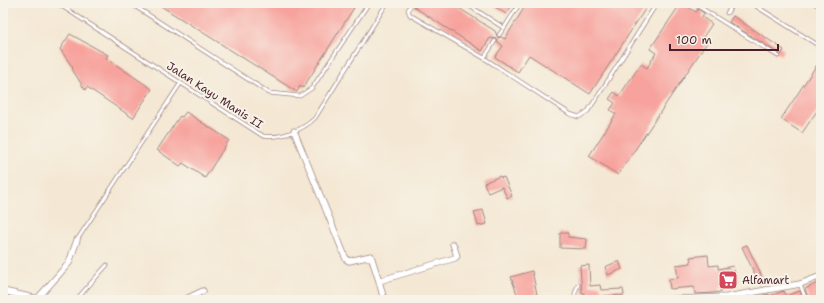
<svg xmlns="http://www.w3.org/2000/svg" width="824" height="303" font-family="'Shantell Sans',sans-serif">
<rect width="100%" height="100%" fill="#f7f3e8"/>
<filter id="ink" filterUnits="userSpaceOnUse"><feTurbulence type="fractalNoise" baseFrequency=".025" numOctaves="2"/><feDisplacementMap in="SourceGraphic" scale="8" xChannelSelector="R" yChannelSelector="G"/><feConvolveMatrix kernelMatrix="1 2 1 2 8 2 1 2 1" color-interpolation-filters="sRGB"/></filter>
<filter id="wash" filterUnits="userSpaceOnUse"><feTurbulence type="fractalNoise" baseFrequency=".012" numOctaves="4" result="noise"/><feDisplacementMap in="SourceGraphic" scale="16" xChannelSelector="R" yChannelSelector="G"/><feGaussianBlur stdDeviation="0.9" result="paint"/><feColorMatrix in="noise" values="0 0 0 0 0 0 0 0 0 0 0 0 0 0 0 0 0 1.4 0 .05"/><feComposite in="paint" operator="in"/></filter>
<g filter="url(#wash)">
<rect width="100%" height="100%" fill="#f4e8d4"/>
<g id="blocks">
<path fill="#f7a29c" d="M156,3h201l-54,85 -3,-2 -3,6z
M416,3h35l44,28 3,7 3,-1 4,2 22,-36h122l-59,91 -61,-39 -11,17 -23,-15 8,-11 -5,-4 -1,-3 -7,-1 -8,13 -68,-44z
M489,3h25l-8,11z
M681,3l15,9 2,-3 6,4 -2,4 10,7 -9,13 5,4 -90,134 -29,-19 27,-42 -6,-4 5,-7 -6,-4 5,-7 5,4 22,-32 6,4 9,-15 -6,-4z
M733,16l51,34 -3,5 -52,-33z
M70,34l38,21 -2,3 46,31 -19,29 -46,-31 -2,3 -13,-21 1,-1 -13,-19z
M816,66l5,3v36l-19,28 -21,-14z
M186,112l43,28 -24,38 -22,-15 -3,3 -23,-16 23,-34 2,1z
M500,176l1,2 3,-1 8,19 -5,2 -5,-11 -14,6 -4,-10z
M483,210l4,14 -9,2 -4,-14z
M560,233h8v4l19,2 -1,10 -26,-1z
M747,245l18,38 -5,2 -18,-38z
M708,255l1,11 9,-1v4l15,-3 4,17 -17,4 1,5 -8,1 -18,1 -1,-7 -24,2 -1,-10 9,-1 -2,-13 15,-2 -1,-6z
M619,261l3,8 -14,6 -3,-8z
M589,265l1,21 10,-1 1,5 22,-1 1,6 -32,2 -1,-2 -7,1v-3h-2l-2,-27z
M532,271l5,23 -18,6 -8,-23z
M821,281v19h-12l-4,-11z
M784,291l2,5 14,-5 3,9h-62l28,-6v2z"/>
</g>
</g>
<g filter="url(#ink)">
<use href="#blocks" fill-opacity="0" stroke="#9f8480" stroke-width="1"/>
<g fill="none" stroke-linecap="round" stroke-linejoin="round">
<defs>
<path id="service" d="M57,3l206,133c17,3 40,-6 52,-18l72,-115
M130,3l139,90 31,3 12,-8 57,-85
M412,3l-4,7 2,5 74,43
M465,3l39,25 16,-25
M693,3l85,53
M751,3l70,44
M814,3l7,4
M727,13l7,-10
M499,35l5,-7
M495,41l-11,17 86,56 9,3 9,-6 10,-15 59,-93
M77,240l103,-156
M800,284l6,16
M76,300l31,-35
M575,300v-7l3,-8"/>
<path id="minor" d="M294,131l52,128 3,2 22,-5 8,25
M3,291l40,9
M38,298l31,-35 8,-23
M184,300l19,-9
M384,300l-5,-19 76,-23 2,-2 -4,-12
M652,300l75,-3 73,-13 21,-8"/>
</defs>
<use href="#service" stroke="#9f8480" stroke-width="4.5"/>
<use href="#minor" stroke="#9f8480" stroke-width="7"/>
<use href="#service" stroke="#fff" stroke-width="3"/>
<use href="#minor" stroke="#fff" stroke-width="5.5"/>
</g>
</g>
<defs>
<symbol id="supermarket-square" viewBox="-11 -11 22 22"><rect x="-9" y="-9" width="18" height="18" rx="4" fill="#d1495b" stroke="#f7f3e8"/><path d="M-6-5.5h2.5l.6 2H6L4.5 2H-2.5L-4.4-4H-6ZM-1.5 3.2a1.3 1.3 0 1 0 .1 0ZM3 3.2a1.3 1.3 0 1 0 .1 0Z" fill="#fff"/></symbol>
</defs>
<g fill-rule="evenodd">
<use href="#supermarket-square" x="717" y="269" width="22" height="22"/>
</g>
<g text-anchor="middle" stroke-width="4" stroke-linejoin="round" paint-order="stroke">
<g font-size="11" fill="#4a1f2b" stroke="#f7f3e8">
<text transform="translate(215 95) rotate(33)" y="4">Jalan Kayu Manis II</text>
</g>
<g font-size="11" fill="#4a1f2b" stroke="#f7f3e8" text-anchor="start">
<text x="742" y="284">Alfamart</text>
</g>
</g>
<rect width="824" height="303" fill="none" stroke="#f7f3e8" stroke-width="16"/>
<path d="M670 44v6h108v-6" fill="none" stroke="#4a1f2b" stroke-width="2"/>
<text x="676" y="44" font-size="12" fill="#4a1f2b" stroke="#f7f3e8" stroke-width="3" paint-order="stroke">100 m</text>
</svg>
